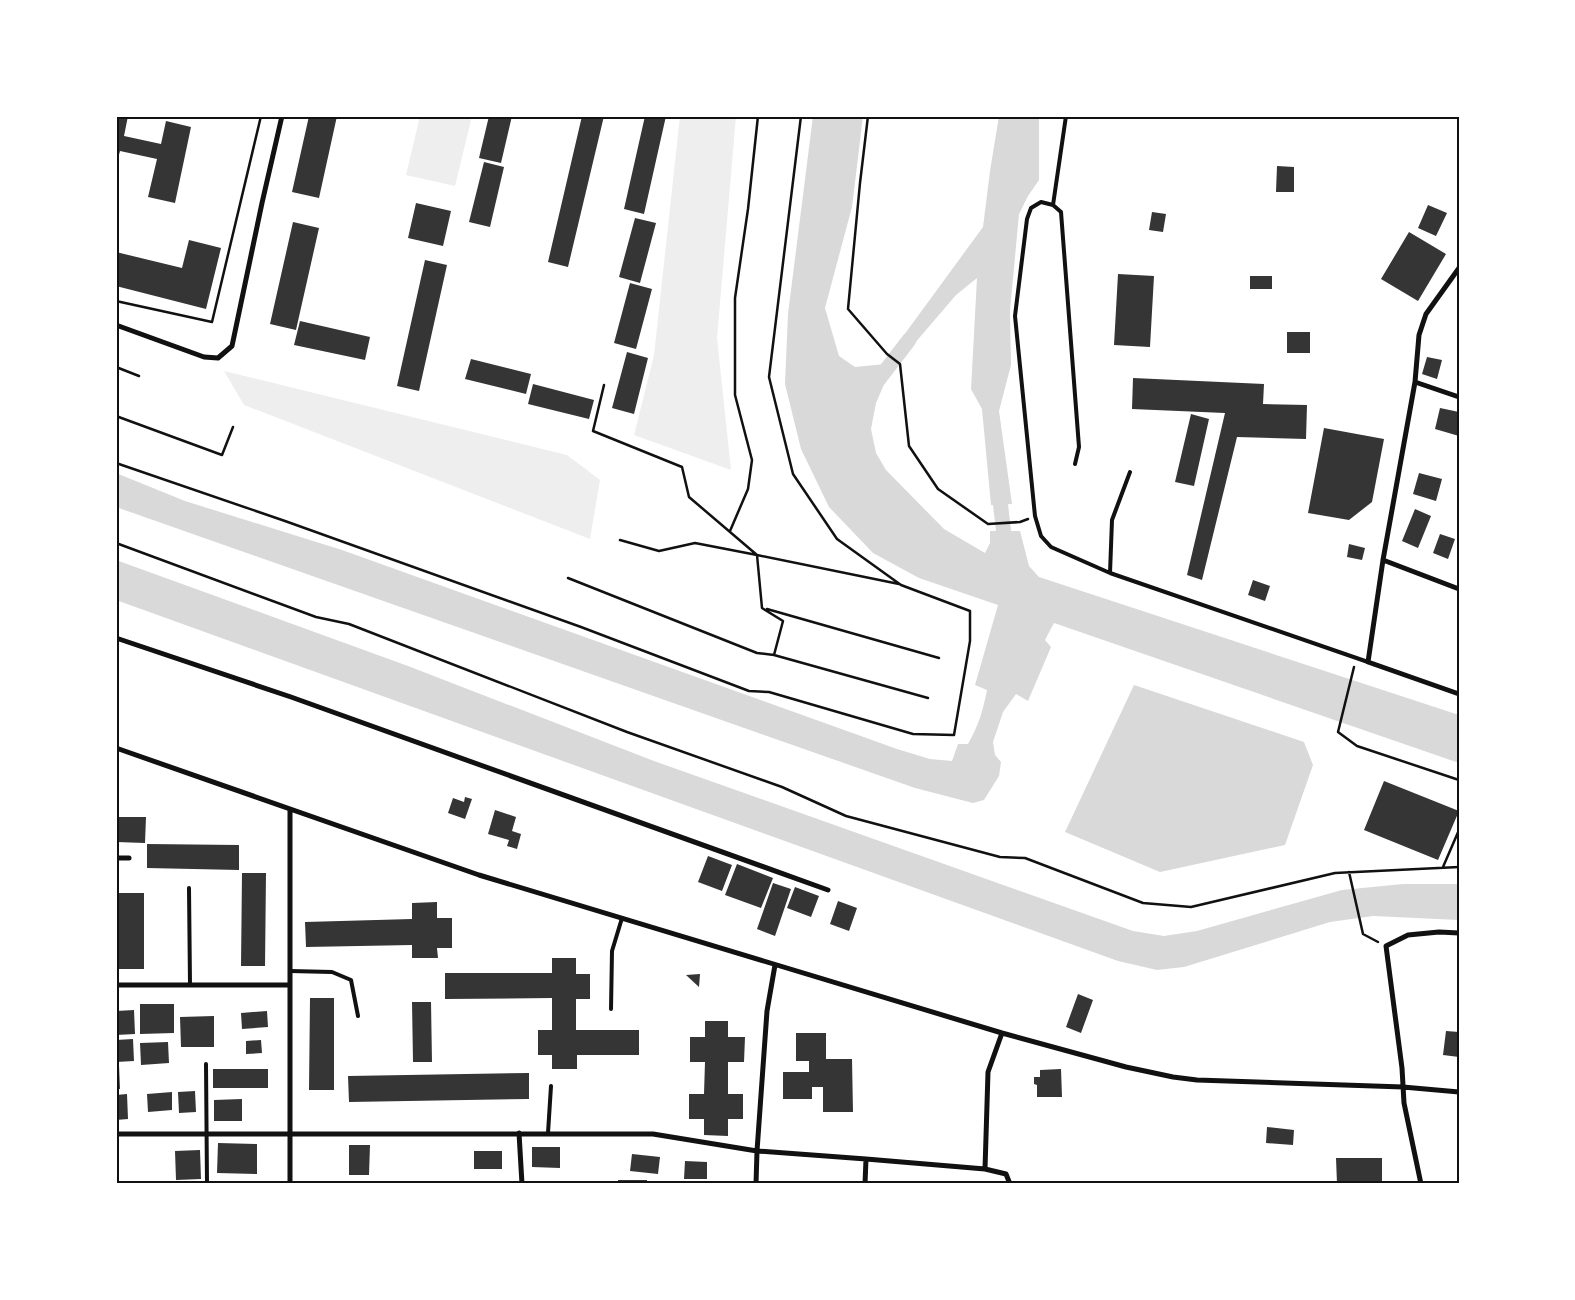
<svg xmlns="http://www.w3.org/2000/svg" width="1575" height="1300" font-family="Barlow,sans-serif">
<rect width="100%" height="100%" fill="#fff"/>
<path fill="#eee" d="M420,116h52l-17,70 -49,-11z
M680,116h56l-19,222 14,132 -97,-35 20,-80z
M224,371l343,84 33,25 -10,59 -346,-134z"/>
<path fill="#d9d9d9" d="M813,116h50l-11,91 -27,101 14,48 16,11 30,-3 6,4 -15,35 -5,26 5,24 10,17 58,59 41,24 5,-10v-12h30l9,35 10,11 420,138v48l-405,-140 -9,17 6,7 -23,54 -12,-7 -13,18 -10,30 2,13 6,7 -2,14 -15,24 -11,3 -58,-15 -799,-281v-34l69,28 157,49 555,199 33,10 22,2 6,-17h10c11,-19 15,-34 19,-54l-12,-5 23,-80 -79,-27 -46,-25 -44,-46 -28,-58 -16,-65 3,-70z
M999,116h40v64l-11,16 -9,18 -9,97 1,54 -12,46 13,93 -21,1 -9,-96 -11,-20 6,-111 -21,17 -54,63 -9,-8 90,-123 7,-56z
M116,560l292,106 246,95 479,170 31,5 33,-5 145,-41 61,-6h56v36l-86,-4 -43,6 -146,45 -27,3 -39,-9 -1002,-361z
M1134,685l170,57 9,23 -28,80 -125,27 -95,-40z"/>
<g fill="none" stroke-linecap="round" stroke-linejoin="round">
<path stroke="#d9d9d9" stroke-width="15" d="M876,383l33,-43
M998,484l8,67"/>
</g>
<path fill="#353535" d="M116,116h12l-4,20 37,8 5,-23 25,6 -16,76 -27,-6 9,-38 -37,-8 -4,15z
M309,116h28l-18,82 -27,-6z
M489,116h23l-11,47 -22,-5z
M582,116h22l-36,151 -20,-5z
M645,116h21l-22,98 -20,-5z
M484,162l20,5 -14,60 -21,-5z
M1277,166l17,1v25h-18z
M416,203l35,8 -8,35 -35,-8z
M1428,205l19,8 -11,23 -18,-8z
M1152,212l14,2 -3,18 -14,-2z
M635,218l21,5 -16,60 -21,-6z
M293,222l26,6 -23,102 -26,-6z
M1409,232l37,22 -28,47 -37,-22z
M189,240l32,8 -15,61 -90,-23v-34l66,16z
M425,260l22,5 -28,126 -22,-5z
M1118,274l36,2 -4,71 -36,-2z
M1250,276h22v13h-22z
M630,283l22,6 -16,60 -22,-6z
M300,321l70,16 -5,23 -71,-15z
M1287,332h23v21h-23z
M627,352l21,6 -14,56 -22,-6z
M1427,357l15,3 -5,19 -15,-5z
M471,359l60,15 -5,20 -61,-15z
M1133,378l131,6 -1,20 44,1 -1,34 -69,-2 -35,143 -15,-5 38,-162 -93,-4z
M533,384l61,16 -5,19 -61,-15z
M1440,408l19,4v24l-24,-7z
M1191,414l18,5 -15,67 -19,-4z
M1324,428l60,11 -12,63 -23,18 -41,-7z
M1419,473l23,6 -6,22 -23,-7z
M1415,509l16,7 -13,32 -16,-7z
M1440,534l15,5 -7,20 -15,-6z
M1349,544l16,4 -3,12 -15,-3z
M1253,580l17,6 -5,15 -17,-6z
M1384,781l75,30 -21,49 -74,-30z
M465,797l7,2 -7,20 -17,-6 5,-15 11,4z
M495,810l21,7 -4,14 9,3 -4,15 -10,-3 2,-6 -21,-6z
M116,817h30l-1,26 -29,-1z
M147,844l92,1v25l-92,-2z
M708,856l24,9 -10,26 -24,-9z
M737,864l36,14 -12,30 -36,-13z
M242,873h24l-1,93h-24z
M773,883l18,6 -16,47 -18,-7z
M795,887l24,9 -8,21 -24,-9z
M116,893h28v76h-28z
M838,901l19,7 -8,23 -19,-7z
M437,902v16h15v30h-15l1,10h-26v-13l-106,2 -1,-25 107,-3v-16z
M552,958h24v16h14v25h-14v31h63v25h-62v14h-25v-14h-14v-25h14v-32l-107,1v-26h107z
M700,974l-1,13 -13,-12z
M1078,994l15,6 -12,33 -15,-6z
M310,998h24v92h-25z
M412,1002h19l1,60h-19z
M140,1004h34v29l-34,1z
M134,1010l1,24 -19,1v-24z
M267,1011l1,16 -26,2 -1,-16z
M214,1016v31h-33l-1,-30z
M705,1021h23v16h17l-1,25h-16v32h15v25h-15v17l-24,-1v-16h-15v-25h15l1,-32h-15v-25h15z
M1446,1031l13,1v25l-16,-2z
M796,1033h30v26h26l1,53h-30v-25h-11v12h-29v-27h26v-11h-13z
M133,1039l1,22 -18,1v-22z
M261,1040l1,13 -16,1v-13z
M168,1042l1,21 -28,2 -1,-22z
M119,1065l1,24h-4v-23z
M213,1069h55v19h-55z
M1061,1069l1,28h-25v-12l-3,-1v-7h6v-7z
M529,1073v26l-180,3 -1,-26z
M195,1091l1,21 -17,1 -1,-21z
M172,1092v18l-24,2 -1,-18z
M127,1094l1,25 -12,1v-25z
M242,1099v22h-28v-21z
M1267,1127l27,3 -1,15 -27,-2z
M218,1143l39,1v30l-40,-1z
M349,1145h21l-1,30h-20z
M532,1147h28v21l-28,-1z
M200,1150l1,29 -25,1 -1,-29z
M474,1151h28v18h-28z
M632,1154l28,3 -2,17 -28,-3z
M1336,1158h46v26h-45z
M685,1161l22,1v17h-23z
M618,1180h29v4h-29z"/>
<g fill="none" stroke-linecap="round" stroke-linejoin="round">
<path stroke="#111" stroke-width="2.5" d="M868,116l-8,67 -12,126 39,45 13,10 9,82 29,43 50,35 32,-2 8,-3
M116,301l96,21 49,-206
M116,367l23,9
M604,385l-11,46 89,36 7,30 68,58 142,29
M116,416l106,39 11,-28
M116,463l169,58 296,106 168,64 20,1 144,42 41,1 16,-94v-30l-69,-26 -64,-46 -44,-65 -24,-97 32,-261
M730,531l18,-42 4,-29 -17,-65v-97l13,-89 10,-93
M620,540l39,11 36,-8 62,12 5,53 21,13 -9,34 154,43
M116,543l200,74 33,7 278,108 155,55 64,29 154,41 25,1 118,45 48,4 144,-34 124,-6
M568,578l189,75 17,2
M767,609l172,49
M1354,667l-16,65 19,14 102,34
M1443,867l16,-37
M1349,872l14,62 15,8"/>
<path stroke="#111" stroke-width="4" d="M1053,205l13,-89
M1075,464l4,-17 -18,-235 -8,-7 -12,-3 -10,6 -4,11 -12,97 20,200 6,20 10,11 59,26 258,89
M1110,573l2,-53 18,-48
M189,888l1,97
M290,971l42,1 19,8 7,36
M611,1009l1,-58 10,-33
M206,1064l1,120
M548,1133l3,-47"/>
<path stroke="#111" stroke-width="5" d="M1459,268l-33,46 -7,21 -4,47 -32,178 -15,102 91,32
M116,325l88,32 14,1 14,-12 30,-143 20,-87
M1415,382l44,15
M1383,560l76,29
M116,638l175,59 537,193
M116,748l363,127 523,158 124,34 47,10 24,3 206,7 56,5
M116,858h13
M116,985h173
M1002,1033l-14,39 -3,97 21,5 4,10
M519,1133l3,51
M116,1134h537l104,17 109,8 119,10
M290,1184v-375
M756,1184l1,-33 10,-140 8,-46
M865,1184l1,-25
M1421,1184l-17,-81 -2,-35 -16,-122 22,-11 31,-3 20,1"/>
</g>
<rect width="1575" height="1300" fill="none" stroke="#ffffff" stroke-width="235"/>
<rect x="118" y="118" width="1340" height="1064" fill="none" stroke="#111" stroke-width="2"/>
</svg>
